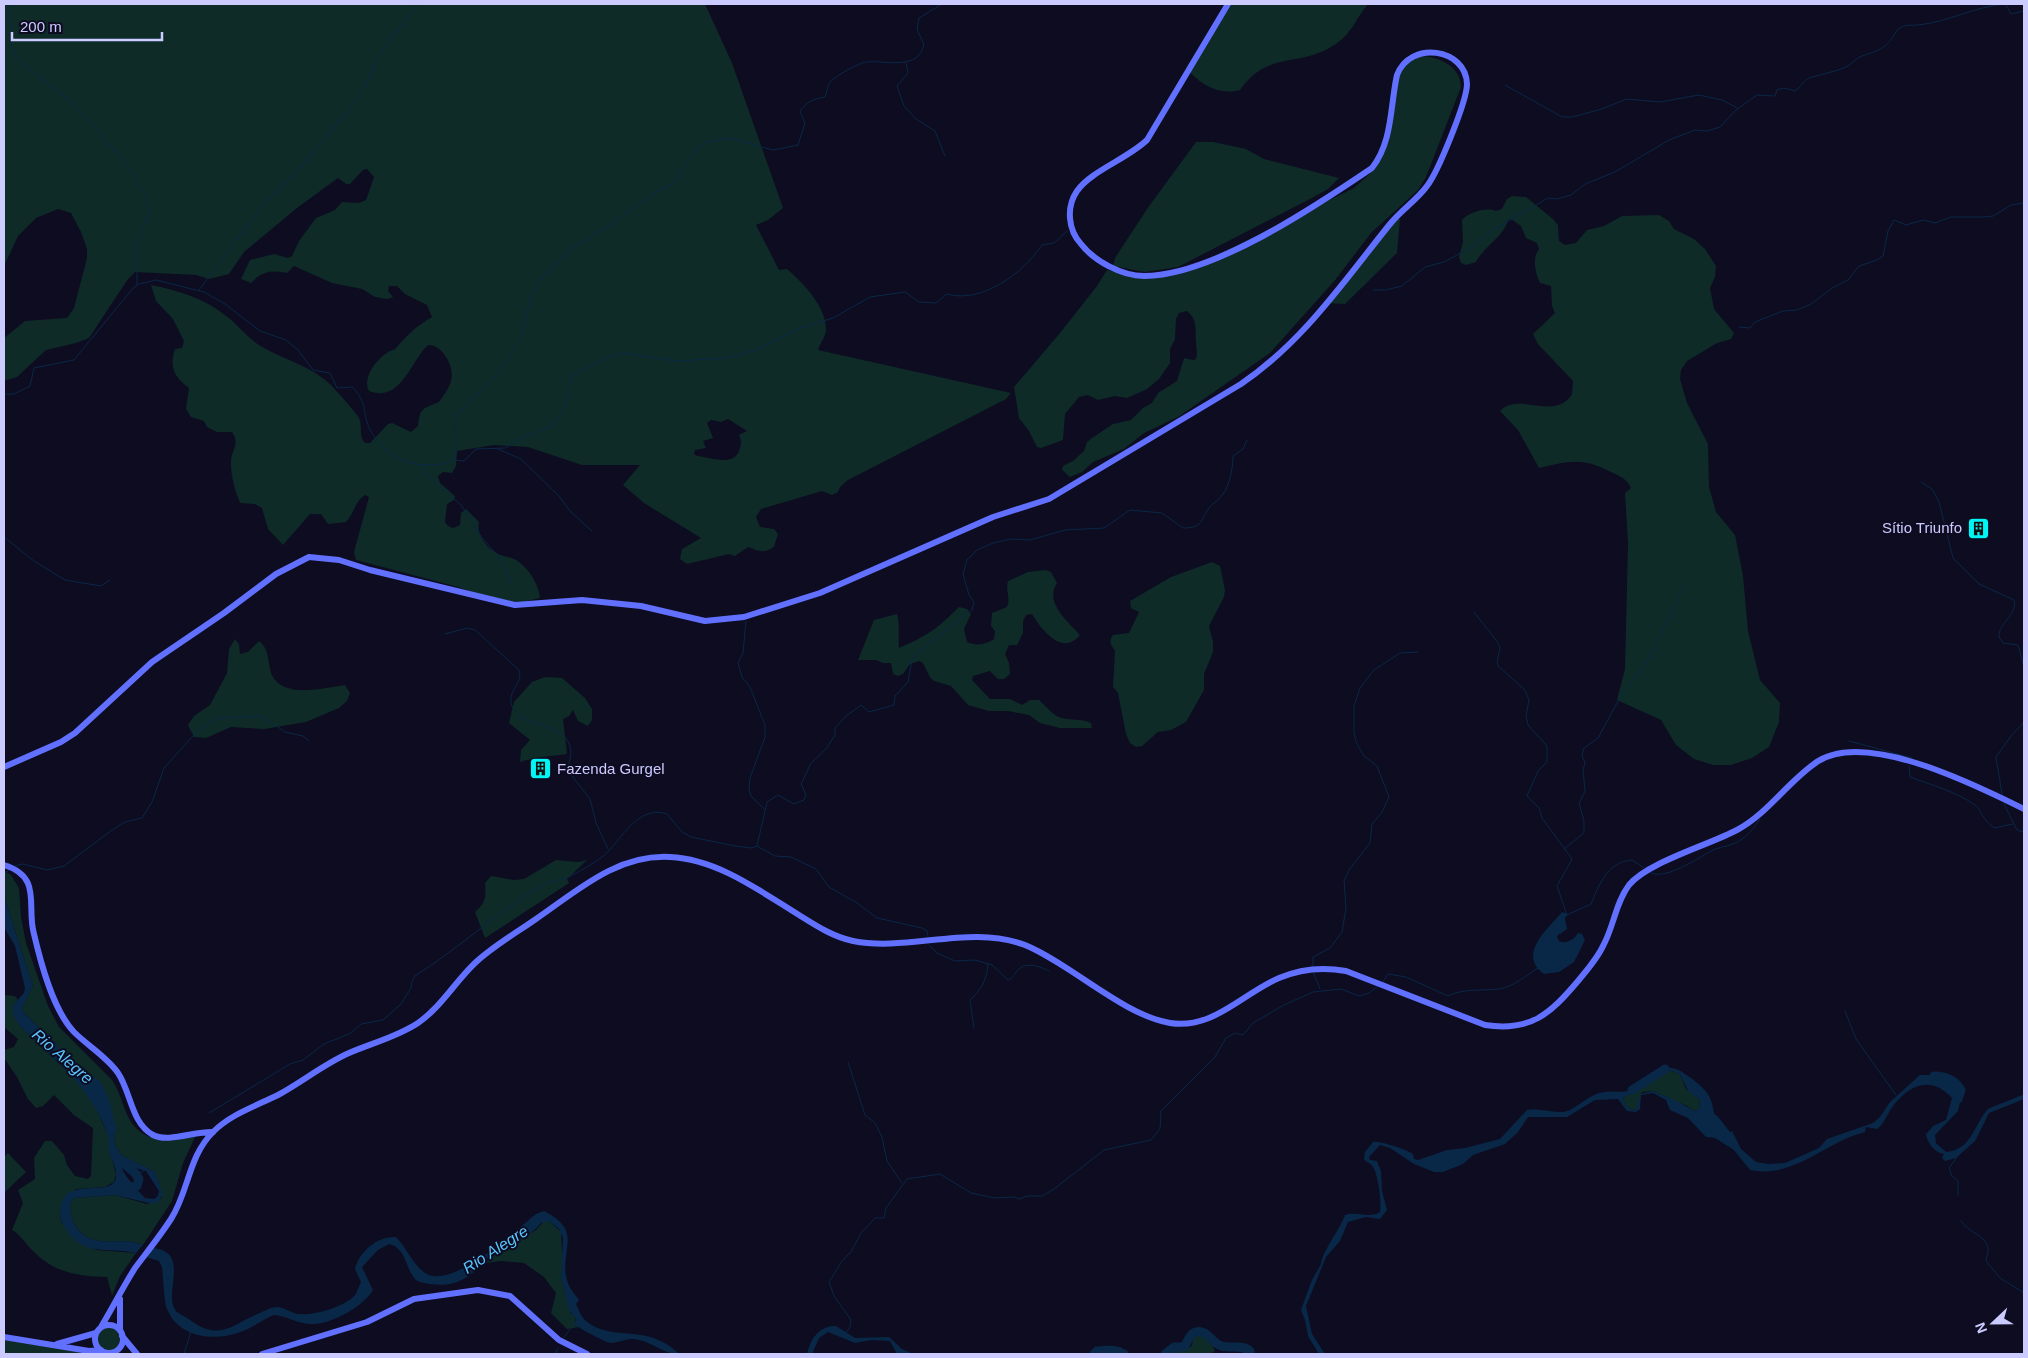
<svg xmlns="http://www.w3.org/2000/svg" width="2028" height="1358" font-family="Arial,sans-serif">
<rect width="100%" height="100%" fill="#0d0c21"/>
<path fill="#0e2b27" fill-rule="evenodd" d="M4,4h701l27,59 51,145 -15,12 -12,5 23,45 8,-1c17,15 40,38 39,62 -1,6 -6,13 -8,19l193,43 -5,6 -158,81 -8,7 -2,5 -6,3 -10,-4 -61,18 -5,8 4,10 14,2 4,5 -4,13c-11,7 -15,4 -26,0l-13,9 -6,-2 -42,10 -7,-5 2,-10 19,-11 -57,-35 -21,-18 17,-20h-58l-54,-18 -34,-2 -37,6 -1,15 -4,7 -9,-1 -5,4 2,7 15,13 -1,4 -7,4 -2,18 3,4 5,2 7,-3 1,-12 5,-4 13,13c-3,14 9,28 22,33 5,2 10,2 15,5 12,7 23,24 24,38l-17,4 -25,-1 -40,-14 -102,-27 -2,-8 15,-55 -4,-2c-10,6 -11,19 -19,27l-18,2 -7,-10h-11l-27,31 -15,-16 -6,-21 -7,-4 -15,-1 -1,-3c-5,-12 -8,-25 -8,-37 -1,-12 10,-18 1,-31h-15l-10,-5 -3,-6 -13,-4 -5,-8 3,-21c-15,-11 -20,-21 -14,-39l7,-1 2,-7 -11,-22 -17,-18 -5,-16c26,5 52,13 74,30 12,9 21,21 34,30 24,15 52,20 73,41 6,7 23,25 27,32 4,9 -1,17 6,25h5l18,-19 4,-1 19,9 7,-6c2,-18 4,-17 21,-24 4,-6 10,-13 12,-21 4,-14 -8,-36 -23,-36 -18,17 -27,58 -59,46 -7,-12 7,-32 18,-38 3,-3 7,-2 10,-6 10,-12 21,-22 35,-30l-5,-12 -22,-11 -8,-8h-8l-1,5 5,6 -6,2 -12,-2 -13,-8 -30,-6 -38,-17 -7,7c-15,-3 -25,-2 -36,10l-10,-4 9,-19 24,-6 14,4 4,-2 7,-15 17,-23 19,-8 7,-8 17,1 7,-3 8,-23 -7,-8 -4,1 -13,14h-4l-8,-6 -41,30 -53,44 -15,22 -20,5 -13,-4 -61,-3 -7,7 -39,59 -13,5 -30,7 -29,27 -13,4v-43l21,-17 42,-3 7,-10 13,-50v-9l-6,-17 -10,-19 -13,-4 -22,9 -18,18 -14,30zM728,419l19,12 -8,4c3,6 2,10 0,16 -6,16 -30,6 -42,5l-3,-2 1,-4 11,-2 -3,-7 10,-3 -6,-15 4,-3 10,2z
M1226,4h142c-14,17 -16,31 -37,43 -33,20 -64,4 -91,43 -22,6 -40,-6 -54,-22z
M1423,56c18,2 37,10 38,31l-35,90 -8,13 -47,43 -35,46 -66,74 -92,64 -34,16 -20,16 -31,13 -11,10 -12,5 -8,-7 1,-4 10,-5 11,-10 3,-9 5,-4 21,-14 18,-4 12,-12 9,-5 6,-10 19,-12 7,-23 9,2 3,-1c2,-7 0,-11 0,-17 -1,-13 2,-22 -9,-31l-8,2 -3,6 -1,20 -5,10v14l-11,16 -12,10 -20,9 -12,-2 -17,4 -10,-5 -9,2 -14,17 -2,26 -22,8 -4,-1 -8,-16 -10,-13 -5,-31 46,-54 37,-47 10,-16 35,8 30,-4 47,-20 135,-66 20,-18 9,-19 10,-71 12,-18z
M1196,142h17l33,7 18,10 75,19 -11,11 -18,10 -132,68 -33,5 -32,-6 2,-8 32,-49z
M1512,196l14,1 27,22 5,6 1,16 6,4 11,-2 11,-13 17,-4 18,-10 37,-1 10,6 5,8 20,10 11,10 11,17 -1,11 -5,11 4,21 20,24 -3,6 -14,4 -30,18 -6,9 -1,9 7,24 21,41 1,43 7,25 19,23 8,41 5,55 12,49 20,23 -1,19 -10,25 -17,11 -21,7h-18l-19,-6 -18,-14 -15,-25 -44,-20 8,-31 3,-126 -3,-50 6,-5c-4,-9 -11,-12 -20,-16 -29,-15 -41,-11 -72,-4l-21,-38 -18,-19c19,-20 55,11 72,-17l1,-13 -35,-37 -5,-10 22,-21 -3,-7 -1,-20 -11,-3c-5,-10 -8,-25 -1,-34l-2,-6 -11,-5 -5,-12 -10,-7 -3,1c-4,17 -24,26 -32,42l-10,3 -5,-2 -2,-6 4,-15 -1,-22c7,-8 24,-13 34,-9l6,-2 5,-10z
M1395,219h5l-3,34 -52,51 -20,-1z
M1212,562l8,4 5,24 -1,7 -15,29 4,16v10l-9,22v16l-18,32 -15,8 -13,2 -16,14 -6,1 -6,-4 -4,-9 -8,-41 -5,-6 2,-36c-4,-6 -7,-9 -2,-16l16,-2 10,-21 -8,-4 -1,-7 41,-24z
M1046,570l5,2 6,11c-13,20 11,38 23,52 -18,22 -39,-6 -48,-21l-6,1 -3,6v12l-6,12h-8l-4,9 4,9 1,11 -6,5h-6l-8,-8 -17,5 -1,4 18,19h20l12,6 8,-5h9c7,6 14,16 23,18 10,3 18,0 29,5l1,5h-32l-20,-5 -11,-8 -21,-4h-19l-21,-6 -17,-19 -17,-5 -4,-4 -7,-14 -4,-2 -9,3 -7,10 -5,2 -5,-2 -2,-11h-8l-7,-3h-18l16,-40 23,-6c3,10 1,23 2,34 28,-12 38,-19 60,-41l8,2 4,5 -7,15 3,13c8,4 19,3 27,-3l1,-8 -4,-5 1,-13 15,-6c4,-8 -2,-17 1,-26l20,-9z
M235,639l4,5 1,10 8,-2 11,-11c9,7 9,17 11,28 7,32 53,19 75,16l5,8 -3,8 -8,7 -33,14 -42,7 -33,-2 -25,11 -12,-1 -6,-12 6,-9 16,-11 17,-32 2,-24z
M545,677l17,1 23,20 7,11v11l-4,6 -10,-5 -5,-11 -4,6 -6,3 4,35c-16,2 -31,3 -47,8l1,-12 9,-10 -21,-17 5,-21 18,-20z
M556,860l22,2 9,-2 -20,19 2,4 -84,55 -10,-26c11,-9 11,-16 10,-29l6,-7 23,4 10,-1z
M4,871l7,4 8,13 2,29 5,26 22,63 11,21 52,52c7,9 9,17 13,28 13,37 38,35 70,28l1,2 -12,26 -11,38 -29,44c-23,-10 -52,7 -68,-20 -4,-7 -5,-14 -5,-22l4,-5 41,-3 32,9 15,-6 -7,-26 -34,-17 -6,-10 -3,-23 -21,-42 -15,-9 -19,-26 -34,-33 -1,-4 11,-22 -29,-89z
M4,995l11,1 3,4 -5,5 6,20 52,50 22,26 16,37v11l7,25 -2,8 -9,5 -29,2 -16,25 1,8 35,28 40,3 -16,23 -8,20 -5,-19c-29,-1 -52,-4 -73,-25 -8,-7 -13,-17 -22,-22l11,-27 -5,-13 17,-11 -1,-21 11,-17h7l12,14 3,10 8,11 13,3 3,-3 2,-48 -19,-13 -20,-20 -11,11 -7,2 -8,-9 -11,-22 -13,-19v-8l10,-3 4,-8 -14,-12z
M1669,1070l11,4 6,15 14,11 -1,9 -6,2 -6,-5 -34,-15 -11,1 -6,17 -4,1 -7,-5 -2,-7c6,-4 14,-6 18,-11 8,-8 16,-13 28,-17z
M8,1153l18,19 -22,21v-36z
M544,1221h5l12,11 3,57 7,25 5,2 -1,8 4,3 -12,2 -16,-16 5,-20 -12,-16 -20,-14 -23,-2 -16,2 19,-17 32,-16z
M96 1339a12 12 0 1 1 24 0a12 12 0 1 1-24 0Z
M1198,1334l12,6 5,11 -6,3h-43l6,-5 19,-2 4,-12z
M4,1340h12l76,14h-88z"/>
<path fill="#092847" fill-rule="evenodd" d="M4,897l29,89 -11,22 1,4 34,33 19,26 15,9 21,42 3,23 6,10 34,17 8,23 -5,7 -5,2 -38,-9 -41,3 -4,5c0,8 1,15 5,22 16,27 45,10 68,20l-7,8c-31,-7 -54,6 -73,-29 -4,-6 -3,-12 -2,-18 5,-32 57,-5 55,-32 0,-7 -5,-15 -7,-22 -1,-5 1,-10 -1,-15 -14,-48 -55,-78 -89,-112l-6,-10v-10l11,-12 1,-5 -10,-42 -11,-19zM124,1165l22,6 13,20 -1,5 -4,3 -9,-1c-10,-11 -17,-18 -23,-29z
M1562,912l6,2 -3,4 2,11 -10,7 2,5c6,4 16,-2 19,-8l4,1 3,6 -11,22 -15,10 -15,2c-28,-20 5,-46 18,-62z
M1667,1068c8,-1 14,3 21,8 33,23 19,28 34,58l4,1 6,-4 9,18 15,13 13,2 16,-1 34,-15 8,-9 46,-16 7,-6 10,-15 30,-27h19l16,11 8,3 -5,22 -23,24 1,8 10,9c26,-2 28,-28 42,-43 3,-2 31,-12 36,-15v5l-35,14 -14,28 -19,17 -11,3 -3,-3 2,-4c-9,-1 -17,-11 -18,-20l7,-8 13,-6 6,-22c-22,-24 -45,-12 -61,11 -5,7 -7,15 -14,20l-11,-2 -1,5c-40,10 -71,47 -115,38l-16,-20 -19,-12 -9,-1 -18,-19 -18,-8 -4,-10 -13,-7 -12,2 -1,14 -4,3 -9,-1 -9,-12 -23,1 -28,17h-39l-10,15 -13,12 -32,11 -10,9 -20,8h-9l-20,-8 -24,-16 -10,-3 -11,12 1,3 7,1 4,10 1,20 5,19 -7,9 -14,-2 -18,5 -8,19 -14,16 -20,49 6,28 13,20h-6l-11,-18 -3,-16 -4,-10 11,-30 9,-16c1,-12 19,-35 24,-49 11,-4 25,4 35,-3 2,-8 -2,-38 -7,-45 -2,-4 -6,-4 -9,-8l1,-7 8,-10c5,-2 35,8 40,12l1,5 4,1 29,-10 18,-2 35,-9 27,-29c13,-3 30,6 43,0 11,-6 21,-16 34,-18 10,-2 15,2 27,-2 14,-5 20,-19 36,-22zM1669,1070l11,4 8,17 12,9 -1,9 -6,2c-11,-9 -27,-14 -40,-20l-13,3 -4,15 -4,1 -7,-5 -2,-7 17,-9 14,-13z
M544,1211c39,20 17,36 22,65 2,11 7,16 13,24l-3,4c3,6 5,13 10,17 27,22 61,1 93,33 -16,0 -25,-11 -40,-14 -10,-3 -17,2 -27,3 -4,1 -33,-15 -37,-18l1,-8 -3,-1 -5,-9 -7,-30 2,-39 -4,-9 -10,-8 -8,2c-8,12 -24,14 -36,22 -27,17 -35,45 -75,39 -5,-1 -10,-1 -14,-4 -11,-11 -9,-32 -27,-36l-11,6 -16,17 11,23c-9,16 -41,34 -60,34 -13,1 -26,-8 -39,-9 -11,4 -20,12 -31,16 -26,11 -64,8 -76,-22 -3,-7 -4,-34 -5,-42l-3,-6 -13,-4 8,-9c38,5 7,48 23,64 4,3 9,5 13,8 31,23 43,3 72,-8 4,-2 10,-5 15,-5 7,0 14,6 21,7 15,2 47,-7 57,-19 2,-3 4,-9 6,-13l-6,-13c4,-17 22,-33 41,-32 10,10 17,28 29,36 27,18 91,-43 111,-59z
M831,1326h5l19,12 34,-1 13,12 11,5h-16l-7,-13 -18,-1 -17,3 -27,-11 -9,6 -7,16h-5c3,-14 10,-25 24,-28z"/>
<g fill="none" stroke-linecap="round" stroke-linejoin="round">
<path stroke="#092847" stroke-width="1" d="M10,4l1,43 5,11 53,42 29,31 31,37 18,31 3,12 -13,32v42
M2006,5l5,9 13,-3
M906,63l2,10 -11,13 7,20 12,13 19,12 10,25
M1505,85l57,32h10l30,-8 24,-10 34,3 39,-7 23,5 15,8
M199,290l60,-80 41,-42 51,-61 15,-23 15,-32 37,-48
M1373,290h13l16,-4 23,-19 19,-5 28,-15 21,-17 55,-32 9,1 14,-4 14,-11 30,-12 54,-32 26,-10 12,1 13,-4 16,-17 21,-15 18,1 2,-6 7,-2 11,3c6,-3 7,-10 14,-13 12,-4 26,-6 37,-11 6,-3 10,-9 16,-11 19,-6 26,-9 35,-26 9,-7 12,-4 21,-5 31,-3 57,-19 88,-21
M1739,327l11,1 5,-6 28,-11 14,-1 14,-6 21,-16 16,-8 11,-14 18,-6 6,-4 5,-25 6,-11 12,5 17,-5 12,3 16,-6h33l9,-1 18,-11 13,-2
M4,394h10l16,-8 4,-18 40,-8 59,-72 6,-4 17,-4 48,12 21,12 35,27 26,9 12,10 15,20 17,3 7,15 15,-1c15,15 10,21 16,38 9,23 33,39 58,40 45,0 25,-19 29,-49l37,-37 20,-25 11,-23 8,-35 12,-20 33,-31 34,-20 41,-30 22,-11 23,-35 10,-7 23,-4 44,12 25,-5 7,-22 -5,-12c7,-10 14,-12 25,-14 2,-4 2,-11 5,-15 4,-5 30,-20 37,-20 18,-2 51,9 57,-17l-7,-16 2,-11 23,-14
M498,449l23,10 38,37 11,15 22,20
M454,460l10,1 12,-12 29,-1 19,-11 30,-12 11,-19 7,-30 8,-6 29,-13 15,-4 52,8 49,-3 28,-7 48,-23 32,-10 37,-21 35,-5 14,10 17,1 11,-9c35,10 76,-21 95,-49l12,-2 13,-12
M420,465l10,13 31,27 22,34 15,17 15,30
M1921,482l11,7 7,13 14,56 26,26 35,16c4,15 -16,23 -15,37l4,6 15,2 6,22
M4,537l30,24 31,19 36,6 9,-6
M1474,612c4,6 25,30 26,35 0,6 -4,12 -2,19l27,24 4,10 -3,16 2,9 19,21v16l-9,9 -11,25 12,12 3,10 30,41 -15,27 10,29
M746,621l-3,32 -5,10 4,14 8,10 15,38v12l-15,41 -1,11 2,7 13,13
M445,634l22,-6 8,2 44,40c5,13 -13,22 -7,36 10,24 49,13 58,40 3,9 -3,17 -1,26l21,27 6,24 12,26
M1849,741l63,17
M1909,766l1,11c21,8 45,14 65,28 6,4 7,15 19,23l19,-4
M2002,794l-6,-37 15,-21 13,-14
M2004,804l13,26 7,2
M757,846l10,-44 11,-7 16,9 10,-4 2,-5 -5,-11 10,-21 15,-14 9,-14v-7l11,-12 15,-11 8,7 25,-7 1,-9 13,-14 4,-22 5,-7 55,-43 2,-8 -5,-7 -6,-21 4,-14 10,-10 16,-7 18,-4 19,1 35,-10 39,-2 26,-18 32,3 21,15c20,0 17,-7 26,-20 4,-5 10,-8 14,-14 7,-9 10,-27 10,-38l10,-7 4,-9
M1564,849l20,-16v-12l-5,-18 6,-12 -2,-21 2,-7 -3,-8 2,-7 14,-10 25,-46 22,-27 41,-83
M15,866l8,-2 24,6 17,-4 48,-36 13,-8 17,-4 10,-16 12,-34 28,-31 24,-19 46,-2 23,16 18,4 6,5
M1649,872c16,10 50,-15 64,-22 10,-4 20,-4 29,-11 8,-5 13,-13 18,-20
M4,873l4,-2
M1567,915l24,-11c8,-19 16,-42 41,-44l12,8
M929,945l8,8 18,8 20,-1 17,5 16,15c5,-2 5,-4 9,-9 8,-10 22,-5 32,0
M1313,968v-11l17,-9 12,-16 4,-24 -2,-27 5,-11 21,-27 2,-19 10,-12 7,-15 -12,-31 -13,-10 -8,-14 -2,-10v-26l6,-18 14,-18 26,-17 18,-1
M1313,972l7,17
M1382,983l6,-9 18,3 42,19c16,-8 34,-5 51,-7 15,-2 27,-14 39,-21
M1845,1011l11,28 40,56
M974,1028l-4,-28c11,-10 17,-20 18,-36
M848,1062l17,53 10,8 7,14 5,24 15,22
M209,1113l81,-49 13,-4 21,-16 27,-11 10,-9 22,-4 18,-16 10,-16 1,-7 3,-5c42,-27 79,-60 121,-87 10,-7 20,-8 32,-12 7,-3 23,-12 30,-17 21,-13 37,-57 69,-46l15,18 9,5 44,9 17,2 5,-2 18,10 16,1 25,12 13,18 28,16 20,15 45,10 5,3 1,5
M1957,1157l-8,11 3,8 6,5v14
M136,1175l9,-5
M1961,1221c6,11 25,14 27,27 1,5 -2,9 -2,13l14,17 24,15
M846,1333l4,-6 1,-7 -17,-24 -5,-14 13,-21 9,-9 10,-19 14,-15h9l2,-10 21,-29 33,-5 31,19 24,5 19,-1 5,2 8,-3h15l12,-7 50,-39 47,-10 9,-11 1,-18 54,-54 11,-19 9,-5 8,2 10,-12 31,-18 29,-13 28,-3 18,7 10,-3 8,-6
M564,1337l12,-15
M184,1354l7,-23
M555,1354l3,-6"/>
<path stroke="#092847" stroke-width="9" d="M64,1059l33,26 7,14 8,31
M1934,1076c11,0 21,4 27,14l-3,9
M1632,1090l33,-21
M1714,1119l19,24
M116,1157l19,16 4,6 -2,7 -13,2
M1094,1354l3,-3c10,0 18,-3 27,3
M1165,1354l9,-7h10c3,-4 6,-14 12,-15 10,-3 15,9 23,13 9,5 22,-2 31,6v3"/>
<path stroke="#6270ff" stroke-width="6" d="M4,767l57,-25 14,-9 77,-71 72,-49 52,-39 33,-17 30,3 31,10 145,35 67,-5 59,6 64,15 39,-4 76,-24 173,-76 56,-18 192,-115c62,-42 103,-103 149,-160 11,-14 27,-24 37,-38 11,-14 40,-85 40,-102 -1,-36 -57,-44 -70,-9 -7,31 -4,66 -25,93 -56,38 -160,108 -228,108 -22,0 -50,-15 -63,-32 -13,-14 -15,-37 -4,-53 14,-20 50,-32 70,-51l81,-136
M4,865c39,12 22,41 30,69 7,30 19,76 40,98 14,14 33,25 44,41 13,19 13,50 35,62 15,8 42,-4 60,-3
M95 1339a14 14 0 1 1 28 0a14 14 0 1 1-28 0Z
M101,1327c12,-20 22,-40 34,-59 12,-16 25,-32 36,-49 18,-28 17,-62 42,-87 18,-18 43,-26 65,-37 24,-13 46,-31 71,-42 23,-10 48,-16 69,-30 23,-16 37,-41 57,-60 18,-17 41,-30 61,-44 41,-28 81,-65 134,-62 47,2 90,34 129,58 16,10 34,22 54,26 56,11 117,-17 172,4 46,19 98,70 145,78 43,7 73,-30 109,-45 21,-9 45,-11 67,-7l139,54c46,7 65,-11 93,-44 9,-11 20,-23 26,-37 10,-19 12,-42 25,-59 19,-23 80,-40 108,-55 30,-16 49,-46 77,-66 48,-37 163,22 210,45
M120,1330v-31
M122,1336l15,18
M4,1337l85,14 12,-1
M57,1344l39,-11
M262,1354l105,-32 47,-23 64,-9 32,6 49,44 28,14"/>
</g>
<defs>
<symbol id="building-square" viewBox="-11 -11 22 22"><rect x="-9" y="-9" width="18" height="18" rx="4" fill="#00f6f4" stroke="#0d0c21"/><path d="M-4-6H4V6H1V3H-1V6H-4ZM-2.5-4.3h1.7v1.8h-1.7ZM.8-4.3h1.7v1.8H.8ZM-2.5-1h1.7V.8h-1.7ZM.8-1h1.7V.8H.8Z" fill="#111"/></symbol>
</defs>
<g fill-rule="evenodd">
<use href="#building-square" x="1966" y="516" width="25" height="25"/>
<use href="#building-square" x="528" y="756" width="25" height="25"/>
</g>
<g text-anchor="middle" stroke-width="4" stroke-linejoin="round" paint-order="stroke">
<g font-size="15" fill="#cccbff" stroke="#0d0c21" text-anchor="end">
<text x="1962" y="533">Sítio Triunfo</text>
<text x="557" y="774" text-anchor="start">Fazenda Gurgel</text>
</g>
<g font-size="16" font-style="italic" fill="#59c5ff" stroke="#0d0c21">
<text transform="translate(63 1056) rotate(41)" y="6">Rio Alegre</text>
<text transform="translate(495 1249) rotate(-33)" y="6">Rio Alegre</text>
</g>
</g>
<rect width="2028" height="1358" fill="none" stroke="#cccbff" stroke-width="10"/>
<g transform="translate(1993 1323) rotate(248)" stroke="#0d0c21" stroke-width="4" paint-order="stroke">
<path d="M0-4L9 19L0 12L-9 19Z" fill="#cccbff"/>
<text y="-8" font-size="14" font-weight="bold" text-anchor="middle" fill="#cccbff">N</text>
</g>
<path d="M12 32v8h150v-8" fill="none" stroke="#cccbff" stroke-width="2.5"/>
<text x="20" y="32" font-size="15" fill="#cccbff" stroke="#0d0c21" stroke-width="4" paint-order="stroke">200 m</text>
</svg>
